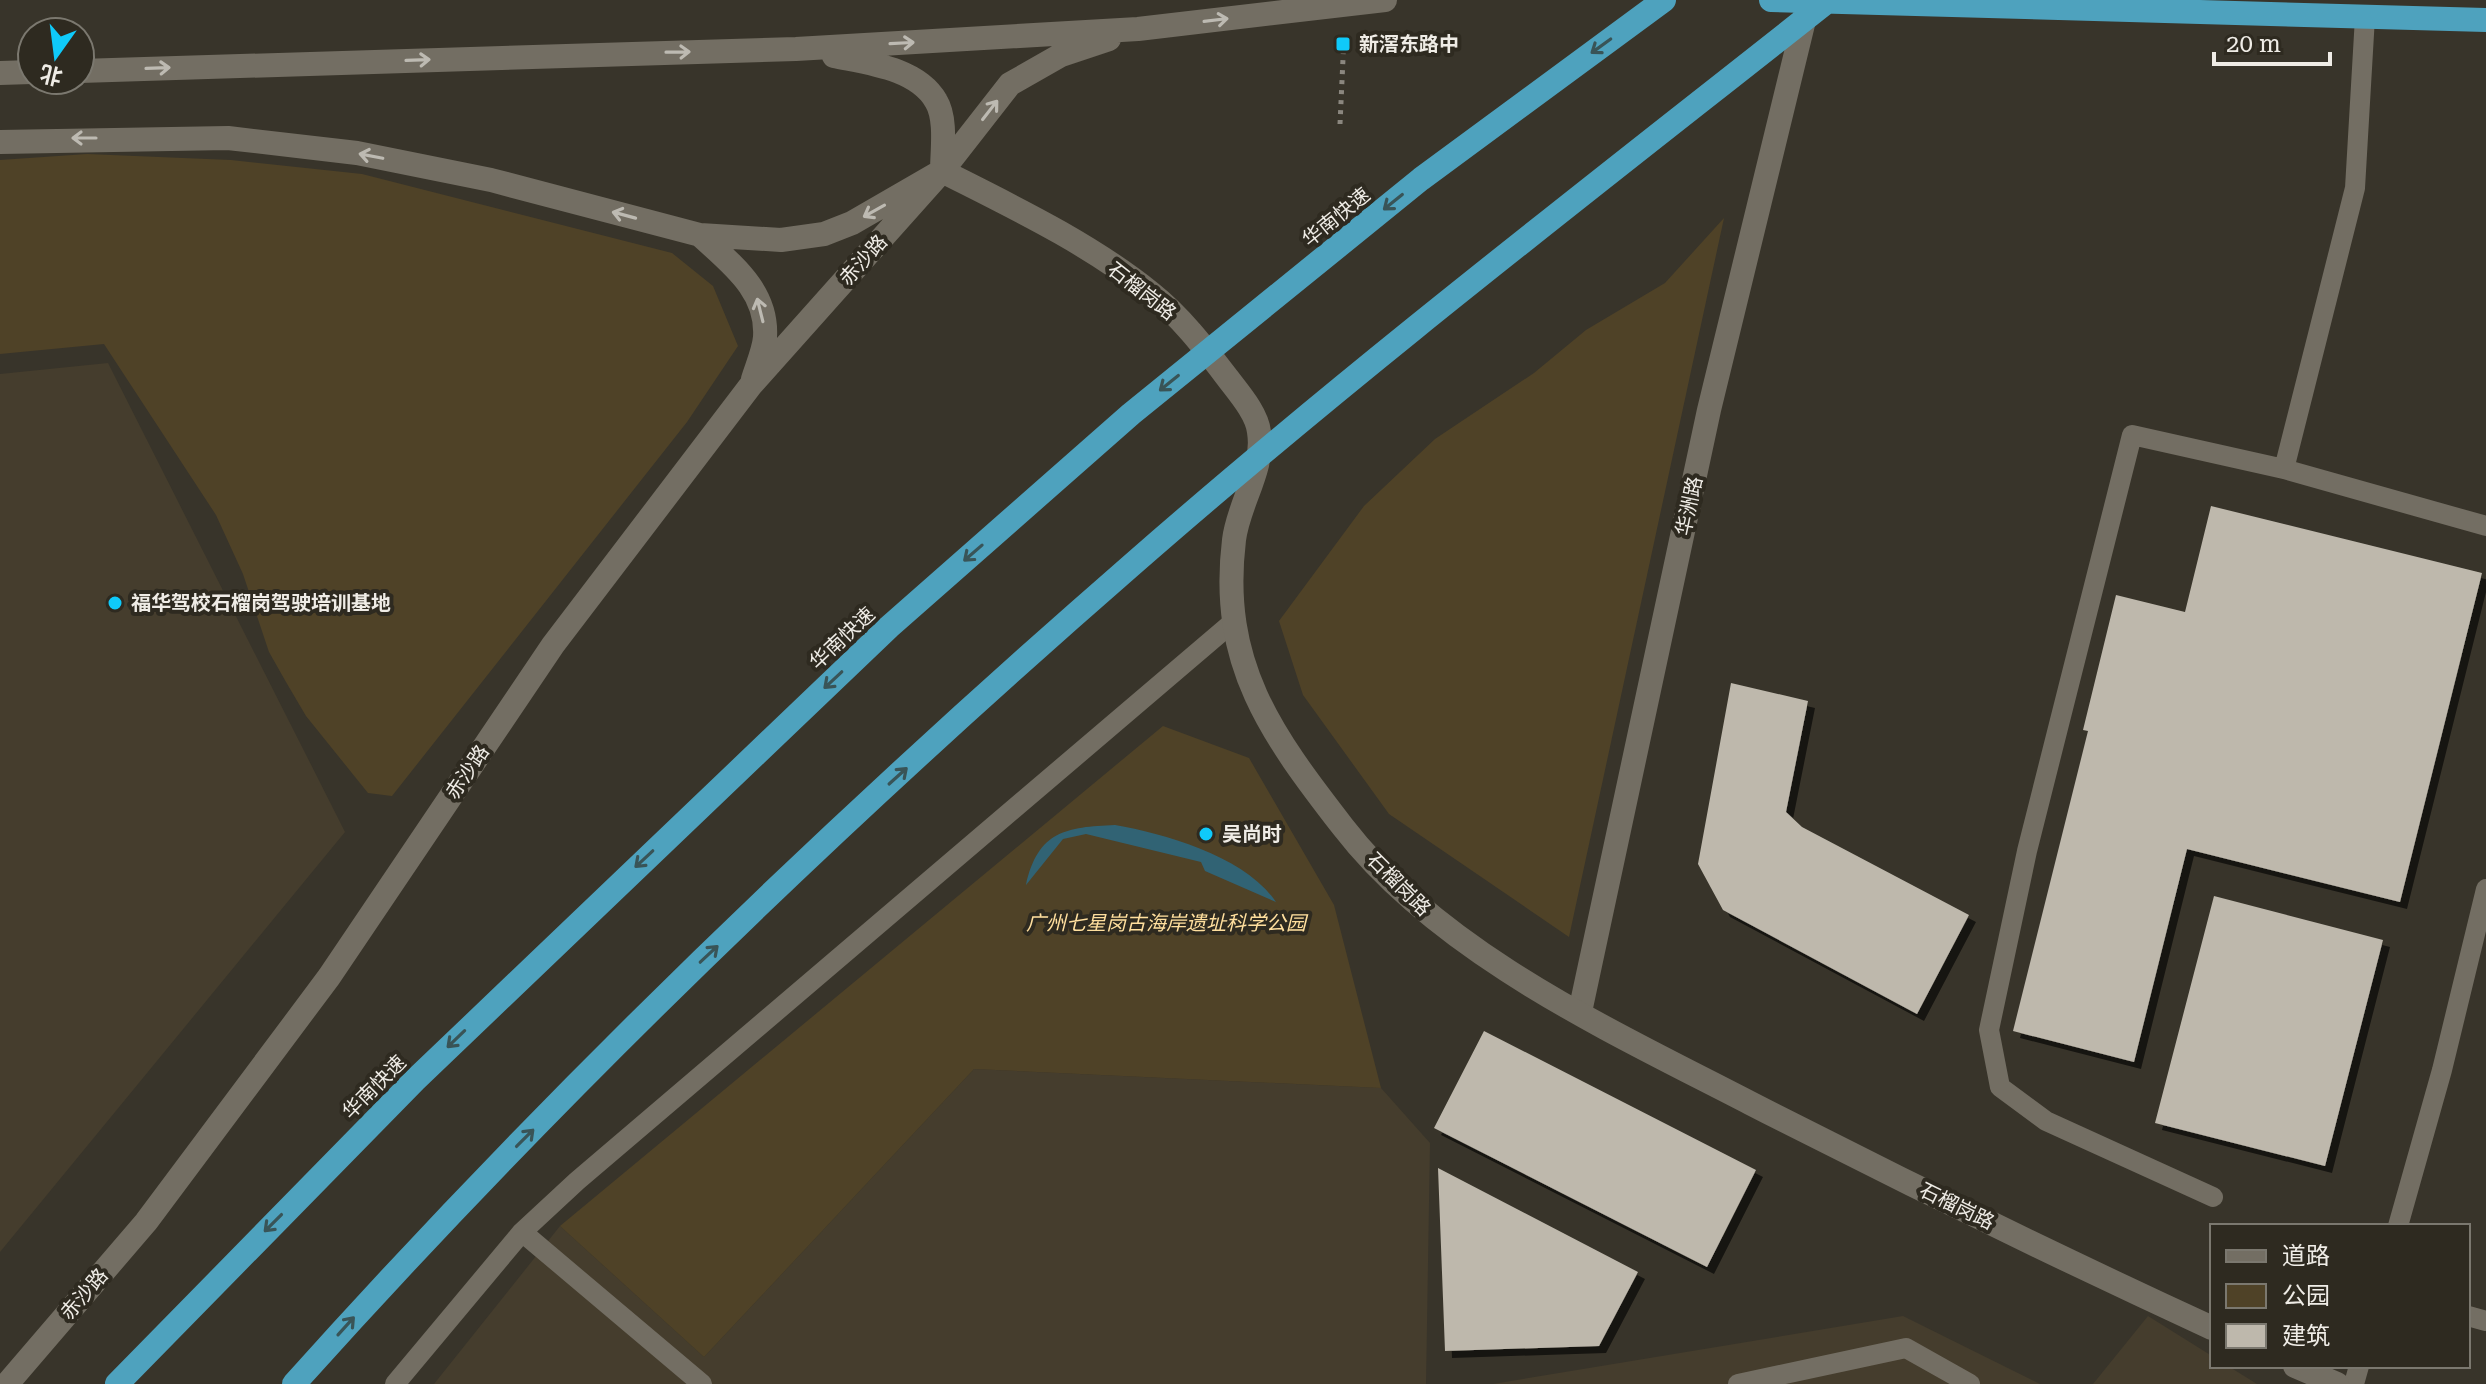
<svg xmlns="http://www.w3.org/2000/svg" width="2486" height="1384" font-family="'Roboto Serif','Noto Sans SC',serif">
<defs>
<filter id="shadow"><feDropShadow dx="7" dy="7" stdDeviation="0" flood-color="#0009"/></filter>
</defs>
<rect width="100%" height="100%" fill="#38342a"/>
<path fill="#453d2d" d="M108,363l237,469 -345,420v-878z
M974,1069l407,19 49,55 -4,241h-992l126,-158 144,131z
M1903,1316l137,68h-547z
M2148,1316l64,40v10h16l29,18h-164z"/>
<path fill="#4f4227" d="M87,154l144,6 131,14 310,79 41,33 25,60 -51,76 -295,374 -24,-3 -62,-77 -20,-34 -17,-30 -26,-78 -27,-59 -112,-171 -104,10v-194z
M1724,218l-155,719 -180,-123 -86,-119 -24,-74 85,-115 71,-67 99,-66 52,-43 79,-47z
M1163,726l86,32 85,147 47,183 -407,-19 -270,288 -144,-131z"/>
<path fill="#316374" d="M1115,825c51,9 131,32 161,77l-71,-31 -4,-9 -115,-28 -23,5 -37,46c12,-54 40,-58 89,-60z"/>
<path fill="#beb8ac" filter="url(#shadow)" d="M2211,506l271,67 -82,329 -213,-53 -53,213 -121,-31 75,-300 -5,-1 33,-135 69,17z
M1731,683l77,18 -22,111 16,15 167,88 -52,99 -194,-104 -25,-46z
M2214,896l169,44 -58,226 -170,-43z
M1484,1031l272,139 -49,97 -273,-139z
M1438,1168l200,104 -39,74 -154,5z"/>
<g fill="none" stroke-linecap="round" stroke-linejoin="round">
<path stroke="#8b877f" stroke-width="5" stroke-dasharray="4 6" stroke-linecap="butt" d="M1340,124l4,-87"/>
<path stroke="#736e63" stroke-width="20" d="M2284,469l71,-281 10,-171
M2213,1197l-167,-76 -46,-34 -11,-57 38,-179 105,-416 152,34 202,57
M2398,1226l44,-156 44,-181
M522,1232l180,152
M2468,1316l18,5
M395,1384l127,-152 55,-51 656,-559
M1738,1384l168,-36 64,36
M2354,1384l5,-18"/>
<path stroke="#736e63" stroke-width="24" d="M1580,1012l129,-602 98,-402"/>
<path stroke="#736e63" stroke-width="24" d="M834,56c33,7 83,12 102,45 11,18 6,50 6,70
M80,71l716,-22 342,-20 247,-29
M0,73l32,-1
M0,142l228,-4 129,15 134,27 209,55 81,5 43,-6 28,-11 90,-52 68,-87 51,-29 48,-16
M942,171c71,36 147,72 209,122 29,23 53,54 75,83 12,16 31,37 33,56 6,37 -21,72 -25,108 -15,124 37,194 109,287 97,126 268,204 407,276 152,78 306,153 462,225
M700,235c30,28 68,55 65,102 -1,13 -8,29 -12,42
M2295,1366l42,18
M7,1384l139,-162 183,-245 224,-332 198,-260 191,-214"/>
<path stroke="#4ea2be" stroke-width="24" d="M1771,0l715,20
M117,1384l298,-304 474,-453 242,-213 290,-235 243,-179
M294,1384c261,-291 545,-564 840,-821 224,-196 461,-378 695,-563"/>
</g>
<defs><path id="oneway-shaft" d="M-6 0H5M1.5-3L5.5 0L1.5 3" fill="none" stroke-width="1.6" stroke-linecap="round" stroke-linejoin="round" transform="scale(2)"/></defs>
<g stroke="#bdbab2">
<use href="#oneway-shaft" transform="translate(1216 20) rotate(-7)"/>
<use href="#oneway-shaft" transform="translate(902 43) rotate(-3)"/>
<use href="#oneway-shaft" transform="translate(678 52) rotate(-1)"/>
<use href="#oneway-shaft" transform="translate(418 60) rotate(-2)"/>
<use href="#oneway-shaft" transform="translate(158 68) rotate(-2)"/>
<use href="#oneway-shaft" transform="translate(990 110) rotate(-52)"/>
<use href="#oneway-shaft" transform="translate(84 138) rotate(-180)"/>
<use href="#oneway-shaft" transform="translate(371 156) rotate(-169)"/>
<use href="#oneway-shaft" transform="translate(874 211) rotate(151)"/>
<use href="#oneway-shaft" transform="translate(624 215) rotate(-165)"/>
<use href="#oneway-shaft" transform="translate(760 310) rotate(-104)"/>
</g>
<g stroke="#395457">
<use href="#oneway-shaft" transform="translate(1601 46) rotate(144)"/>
<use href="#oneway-shaft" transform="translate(1393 202) rotate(141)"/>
<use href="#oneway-shaft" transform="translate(1169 383) rotate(141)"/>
<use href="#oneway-shaft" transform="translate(973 553) rotate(139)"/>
<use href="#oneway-shaft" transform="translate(833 680) rotate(137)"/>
<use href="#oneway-shaft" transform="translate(898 776) rotate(-42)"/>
<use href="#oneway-shaft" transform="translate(644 859) rotate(137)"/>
<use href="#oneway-shaft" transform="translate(709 954) rotate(-43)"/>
<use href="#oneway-shaft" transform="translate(456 1039) rotate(136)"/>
<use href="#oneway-shaft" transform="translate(525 1138) rotate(-45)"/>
<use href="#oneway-shaft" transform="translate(273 1223) rotate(135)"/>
<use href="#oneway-shaft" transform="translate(346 1326) rotate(-48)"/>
</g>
<g fill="#0fcafa" stroke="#2e2a20" stroke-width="3">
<rect x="1335" y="36" width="16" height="16" rx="4"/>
<circle cx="115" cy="603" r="8"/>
<circle cx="1206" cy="834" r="8"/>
</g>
<g text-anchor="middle" stroke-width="8" stroke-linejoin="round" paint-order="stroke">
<g font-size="20" font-weight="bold" fill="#efece6" stroke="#2e2a20" text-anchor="start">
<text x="1359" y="51">新滘东路中</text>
<text x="131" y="610">福华驾校石榴岗驾驶培训基地</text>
<text x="1222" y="841">吴尚时</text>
</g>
<g font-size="20" fill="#efece6" stroke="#2e2a20">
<text transform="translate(1336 217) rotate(-39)" y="7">华南快速</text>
<text transform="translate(863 260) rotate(-48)" y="7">赤沙路</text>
<text transform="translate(1142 291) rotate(38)" y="7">石榴岗路</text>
<text transform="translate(1689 506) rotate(-78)" y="7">华洲路</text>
<text transform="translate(842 638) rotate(-43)" y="7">华南快速</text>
<text transform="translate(467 772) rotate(-56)" y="7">赤沙路</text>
<text transform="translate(1399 884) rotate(45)" y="7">石榴岗路</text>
<text transform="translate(374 1087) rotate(-45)" y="7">华南快速</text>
<text transform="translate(1957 1206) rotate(26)" y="7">石榴岗路</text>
<text transform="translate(84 1294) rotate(-49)" y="7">赤沙路</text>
</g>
<g font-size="20" font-style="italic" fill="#ffdf9e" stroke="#2e2a20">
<text x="1166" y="930">广州七星岗古海岸遗址科学公园</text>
</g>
</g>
<rect x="2210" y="1224" width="260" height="144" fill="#2e2a20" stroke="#7b786f" stroke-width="2"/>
<rect x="2226" y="1250" width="40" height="12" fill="#736e63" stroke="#7b786f" stroke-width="2"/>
<text x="2282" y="1264" font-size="24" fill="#efece6">道路</text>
<rect x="2226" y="1284" width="40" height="24" fill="#4f4227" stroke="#7b786f" stroke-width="2"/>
<text x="2282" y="1304" font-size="24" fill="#efece6">公园</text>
<rect x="2226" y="1324" width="40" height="24" fill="#beb8ac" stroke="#7b786f" stroke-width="2"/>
<text x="2282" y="1344" font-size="24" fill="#efece6">建筑</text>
<g transform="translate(56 56) rotate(194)"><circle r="38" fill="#2e2a20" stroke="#7b786f" stroke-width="2"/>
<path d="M0-6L14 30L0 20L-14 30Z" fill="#0fcafa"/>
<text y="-12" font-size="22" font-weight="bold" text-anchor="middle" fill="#efece6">北</text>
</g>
<path d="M2214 52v12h116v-12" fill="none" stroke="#efece6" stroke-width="4"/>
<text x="2226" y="52" font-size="24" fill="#efece6" stroke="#2e2a20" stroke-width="6" paint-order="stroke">20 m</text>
</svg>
